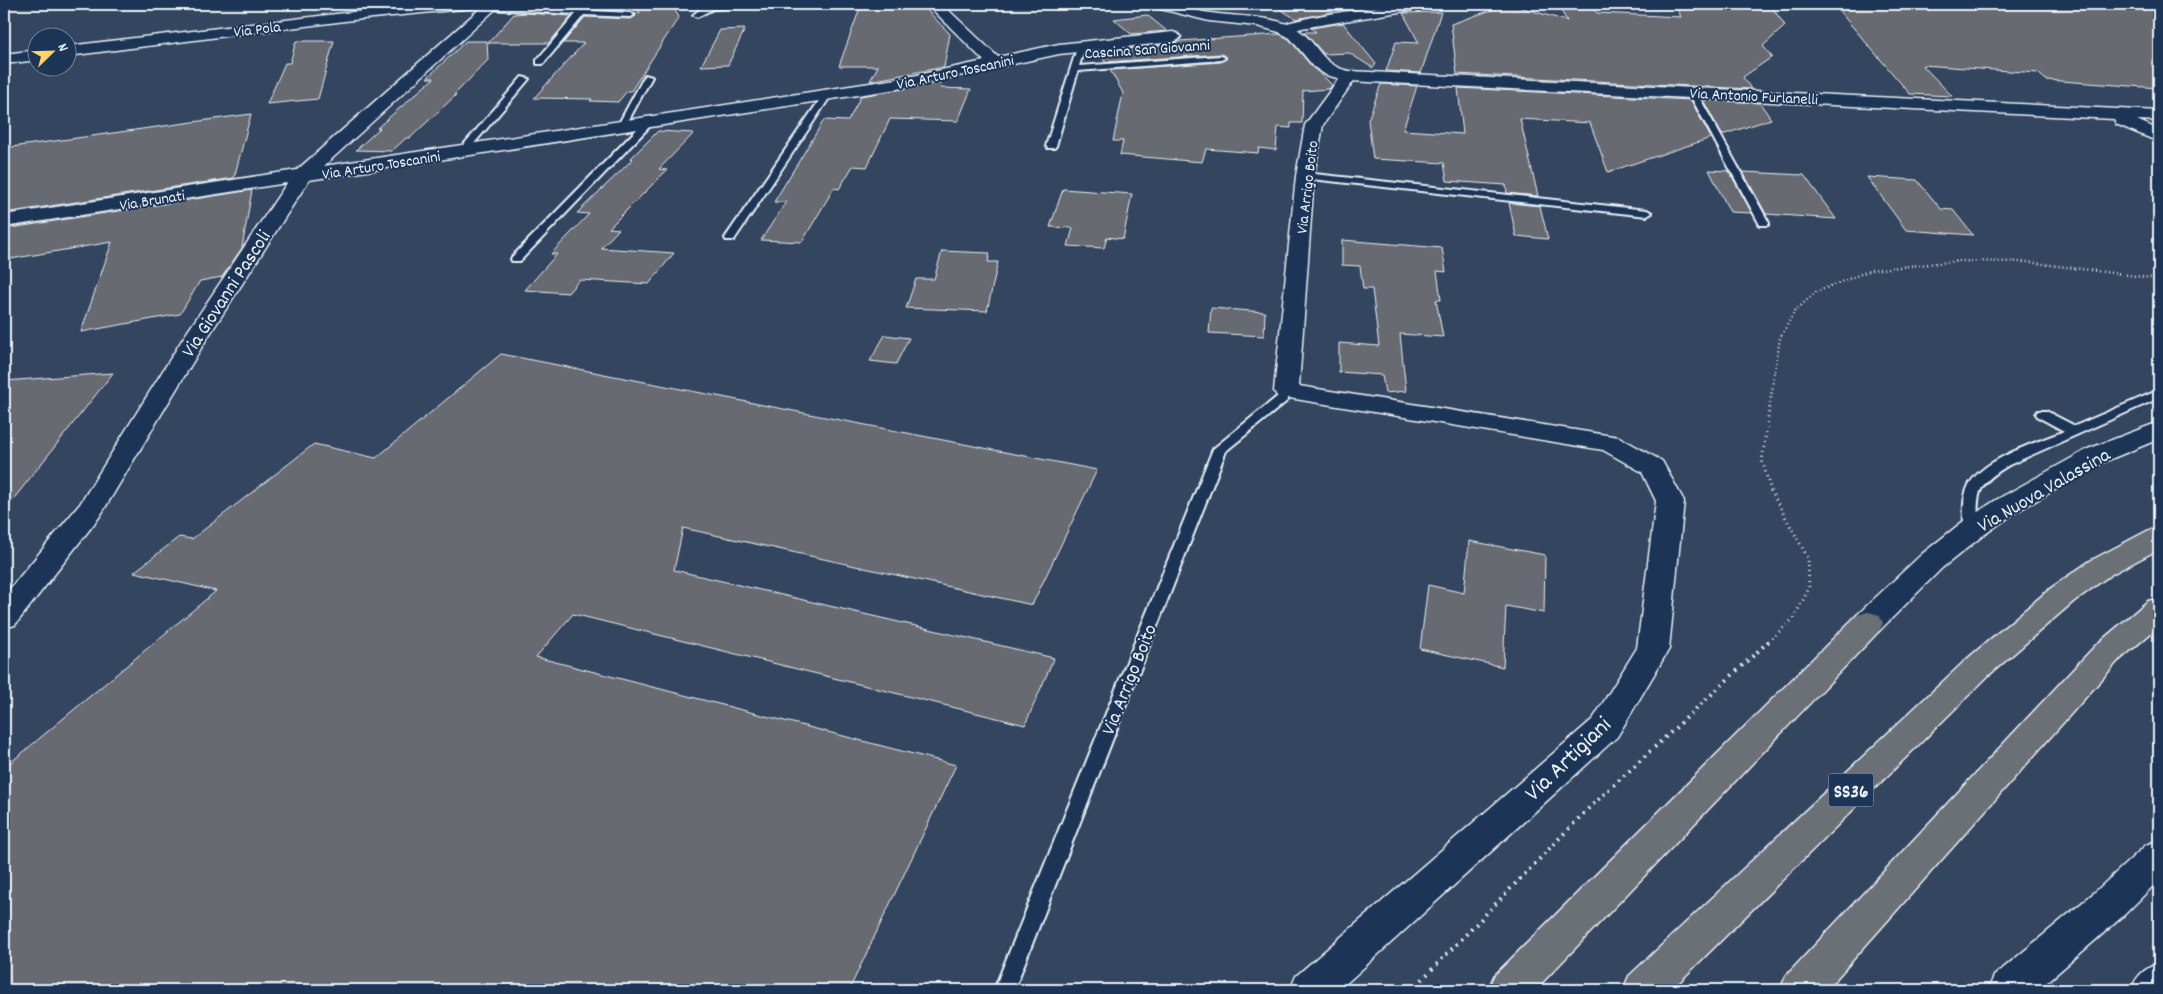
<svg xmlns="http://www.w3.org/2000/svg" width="2163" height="994" font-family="Dekko,sans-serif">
<rect width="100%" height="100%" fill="#34455f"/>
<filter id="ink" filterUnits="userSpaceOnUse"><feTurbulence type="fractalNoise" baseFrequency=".02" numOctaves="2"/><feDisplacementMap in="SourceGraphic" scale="10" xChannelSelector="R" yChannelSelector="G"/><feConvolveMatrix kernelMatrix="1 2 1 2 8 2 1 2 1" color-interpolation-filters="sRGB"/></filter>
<g filter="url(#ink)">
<path fill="#686b72" stroke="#e8f1f8" d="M635,4h36l8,13 -48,74h-4l-9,11 -28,-1 2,-2 -58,-1 50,-55h-21l22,-26 46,2 5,-3 -1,-3h5z
M894,4h27l29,30 -6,33 -74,14 8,-15h-39l21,-58z
M1272,4h55l6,8 -37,7z
M1509,4l58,17 -10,-17h33l7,9 84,4 -6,-13h95l15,22 -22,20 9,11 -29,20 8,12 -294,-15 -6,-50z
M1833,4h316l10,8v76l-113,-8 -8,-7 -116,-8 30,31 -42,-2z
M1441,12l-20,61 -35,-2 10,-29 23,1 -16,-30z
M526,13l46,3 -23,27h-61l26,-29z
M1147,15l20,16 -36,3 -17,-15z
M1343,23l33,41 -3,4 -24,-15 -25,1 -20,-22h12l-5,-4z
M745,29l-17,36 -27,1 19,-36z
M1279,34l10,5 24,29 9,7 10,10 -3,4 -26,2 -1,32h-11v5l-13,-1 -2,23 -17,-2 -1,5 -52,-4 -4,13 -82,-7 3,-14h-10l10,-48 -13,-23 111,-8 6,-5 -6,-3 -116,8 -6,-10 74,-8 7,-3z
M296,41h38l-16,58 -51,5 18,-41h5z
M466,41h21l1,19 -34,35h2l-46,43h-4l-14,13 -36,-1 24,-22h-3l57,-50h-7z
M942,82l-2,6 31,1 -13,32 -68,-2 -23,48 -14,-1 -14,23 -5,-1 -32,54 -41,-2 25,-38h-12l50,-82 24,1 13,-25z
M1381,84l36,2 -14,44 60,4 -5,-46 233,12 20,38 -103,34 -18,-49 -70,-4 18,77 -31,-3 -1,-8 -59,-4 -3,-18 -71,-4 -5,-39z
M1703,100l57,3 11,16 -49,16z
M251,114l-17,64 -230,35v-65z
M658,131l36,2 -35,36 8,1 -58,58 10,1 -18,19 73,5 -25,31 -70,-4 -11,13 -43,-3 32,-36h-6l38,-40 -12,-1 56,-54h-3z
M1709,170l20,1 23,42 -22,-1z
M1743,172l61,3 32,44 -70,-5z
M1867,177l50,3 24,29 12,1 20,25 -67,-5z
M1063,189l69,5 -9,45 -16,-2 -3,11 -36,-2 5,-18 -23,-1z
M252,190l-10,58 -20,29 -22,4 -20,33 -99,18 31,-90 -108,18v-31z
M1509,203l31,3 8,33 -32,-3z
M1342,240l100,8 4,24 -9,-1 4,29h-5l7,37 -43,-3 6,57 -21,2 -3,-18 -43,-3v-29l40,3 -7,-57h-9l-3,-23 -18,-1z
M942,251l48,2 -2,9h10l-11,49 -81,-3 10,-29h18z
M1211,308l54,4 -1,24 -55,-3z
M885,335l24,3 -13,26 -26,-3z
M501,354l596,116 -65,135 -349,-77 -9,42 380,88 -29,67 -452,-111 -37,43 420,108 -107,225h-845v-222l212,-177 -82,-19 45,-35 13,2 122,-95 62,14z
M113,373l-109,138v-130z
M1469,541l76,14 -1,58 -38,-7 -3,61 -83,-18 8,-64 36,8z"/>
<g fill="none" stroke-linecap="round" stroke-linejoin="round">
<defs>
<path id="lane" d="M718,4h30l-4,2 -31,3 -16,8 -4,-2 10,-8z
M487,5l143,8 4,2 -4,2 -46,-2 -41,49h-6v-4l39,-46 -86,-5h-3z
M1078,45l7,2 -6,19 142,-10 4,2 -4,2 -143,11 -22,75 -2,2h-6l-2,-2z
M645,75l7,2 -27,50 -7,2 -1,-2z
M522,77l7,2 -64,75h-6v-4z
M1690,91l7,2 72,130 -1,2h-8l-1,-2 -70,-130z
M825,92l7,2 -98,146h-8l-1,-2z
M648,120l4,3 -1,2 -131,136h-8l-1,-2 1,-2 133,-136z
M1305,173l342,37 5,3 -5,3 -345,-38 -2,-2z
M1286,387l6,4 -5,10 -61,50 -212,539h-20l219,-541 65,-53 4,-8z
M2159,390v8l-150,67c-34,20 -32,28 -31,65l-2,3h-10l-2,-3c0,-14 -2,-30 4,-43 13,-28 68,-44 96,-56l-26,-14 -2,-3 2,-3h8l29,15z"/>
<path id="street" d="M435,4h49l-2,3 4,-3h15l-177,162 579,-88 81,-17 -57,-57h15l56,53 61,-13 114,-12 5,2 3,3 -3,3 -5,2 -114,12 -156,34 -594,92 -103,160 -106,176 -85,109 -11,3v-32l76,-92 102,-164 105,-157 -283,44v-12l293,-45 185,-163 -129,13 -285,36v-10l285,-34z
M1398,4h32l-2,3 -5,1 -121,20 -18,6 -5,-2 -3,-3c8,-11 103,-22 122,-25z
M38,50v10l-34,4v-10z
M1349,71l6,2 2,3 -34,49 -9,51 -15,210 320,51 43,24 22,40 -15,148 -52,88 -278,253h-49l6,-14 297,-257 44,-71 19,-147 -14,-29 -39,-22 -326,-54 -3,-5 22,-215 9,-51 38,-52z
M2159,963v27h-28c6,-15 13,-21 28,-27z"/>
<path id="secondary" d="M1151,4c22,-2 38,6 60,9 26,4 67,2 89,18 20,15 21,34 49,40l810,40v10l-22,-1 22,10v12l-43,-18 -2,-5 -765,-38 -23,-6 -12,-8 -24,-29 -11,-6 -22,-6 -48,-5 -56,-14z
M2159,422v17l-53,22 -90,51 -35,25 -39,31 -63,63 -11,3 -11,-3 -4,-8 4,-8 65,-61 39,-31 35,-23 92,-51z
M2159,840v40l-36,36 -85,74h-50l6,-14 101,-84 51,-47z"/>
<path id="highway" d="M2159,528v21l-49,26 -37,27 -84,73 -318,315h-48l6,-14 338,-317 84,-71 39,-27 59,-31z
M2159,598v28l-42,36 -291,328h-46l6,-14 309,-330 53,-45z
M1868,612l11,3 4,8 -4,8 -344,359h-47l6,-14 363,-361z"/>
</defs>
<use href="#lane" stroke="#e8f1f8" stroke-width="4"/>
<use href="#street" stroke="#e8f1f8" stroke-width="3"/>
<use href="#secondary" stroke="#e8f1f8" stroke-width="3"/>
<use href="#highway" stroke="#e8f1f8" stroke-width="3"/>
<path stroke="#e8f1f8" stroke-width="2.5" stroke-dasharray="1 3" stroke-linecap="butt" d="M1775,371l5,-33 15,-27 21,-19 55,-22 87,-9 69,1 132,17"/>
<path stroke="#e8f1f8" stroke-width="3" stroke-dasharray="1 4" stroke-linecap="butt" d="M1768,642l26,-24 15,-30 -1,-30 -37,-67 -9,-31 13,-91"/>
<path stroke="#e8f1f8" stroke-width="4" stroke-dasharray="2 5" stroke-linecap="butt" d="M1412,990l175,-180 182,-169"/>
<use href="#lane" fill="#1d3557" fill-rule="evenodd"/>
<use href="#street" fill="#1d3557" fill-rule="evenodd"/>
<use href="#secondary" fill="#1d3557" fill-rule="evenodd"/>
<use href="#highway" fill="#6b7074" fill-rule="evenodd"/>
</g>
</g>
<g text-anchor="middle" stroke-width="4" stroke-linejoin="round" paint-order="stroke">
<g font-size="16" fill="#e8f1f8" stroke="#1d3557">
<text transform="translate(257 28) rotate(-7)" y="6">Via Pola</text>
<text transform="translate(1147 48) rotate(-4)" y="6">Cascina San Giovanni</text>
<text transform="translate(955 71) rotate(-12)" y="6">Via Arturo Toscanini</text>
<text transform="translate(1754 95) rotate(3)" y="6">Via Antonio Furlanelli</text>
<text transform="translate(381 164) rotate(-9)" y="6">Via Arturo Toscanini</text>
<text transform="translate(1306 187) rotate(-83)" y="6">Via Arrigo Boito</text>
<text transform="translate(152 199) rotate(-9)" y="6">Via Brunati</text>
</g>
<rect fill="#1d3557" stroke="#abb9c8" stroke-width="1" x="1828.5" y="773.5" width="45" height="33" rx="4"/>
<g font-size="19" font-weight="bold" fill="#e8f1f8">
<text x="1851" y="797">SS36</text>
</g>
<g font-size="20" fill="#e8f1f8" stroke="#1d3557">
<text transform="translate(225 293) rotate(-57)" y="7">Via Giovanni Pascoli</text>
<text transform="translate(2043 489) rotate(-30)" y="7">Via Nuova Valassina</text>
<text transform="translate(1128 679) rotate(-68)" y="7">Via Arrigo Boito</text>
</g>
<g font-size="24" fill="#e8f1f8" stroke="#1d3557">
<text transform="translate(1567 758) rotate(-44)" y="8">Via Artigiani</text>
</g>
</g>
<rect width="2163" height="994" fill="none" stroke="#1d3557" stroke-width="20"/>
<rect x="10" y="10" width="2143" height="974" fill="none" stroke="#e8f1f8" stroke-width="2" filter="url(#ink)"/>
<g transform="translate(52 52) rotate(67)"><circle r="24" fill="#1d3557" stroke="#6e8097"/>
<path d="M0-4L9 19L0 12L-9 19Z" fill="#ffd166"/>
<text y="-8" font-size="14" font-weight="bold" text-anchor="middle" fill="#e8f1f8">N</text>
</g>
</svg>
